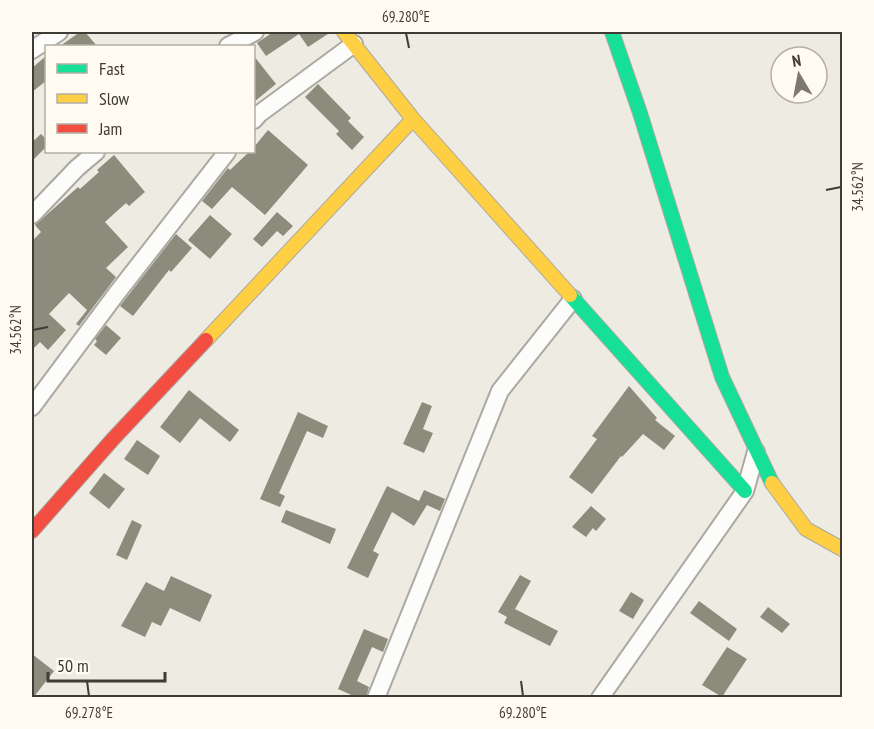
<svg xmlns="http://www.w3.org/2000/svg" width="874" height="729" font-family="'PT Sans Narrow',sans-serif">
<rect width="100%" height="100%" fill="#eeebe2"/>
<path fill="#8d8c7c" d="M80,32h5l12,14h-37z
M273,32h58l-23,15 -9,-13 -33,22 -9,-13z
M46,56v25l-14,11v-24z
M254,56l22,28 -22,18z
M318,84l33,34 -3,3 16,16 -12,13 -16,-16 3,-3 -34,-34z
M268,130l40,35 -43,50 -33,-28 -20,22 -10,-8 26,-33 2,2 19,-18h5v-5z
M41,134l5,5v8l-14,14v-19z
M114,155l31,37 -16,14 -3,-3 -21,19 23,25 -22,21 10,9 -37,49 -3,-2 11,-14 -18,-17 -20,21 17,16 -18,20 -8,-8 -8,8v-109l9,-9 -6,-7 43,-38 2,2 19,-17 -2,-2z
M277,212l16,14 -10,10 -6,-5 -15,16 -9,-8z
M210,215l22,19 -22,25 -22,-19z
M176,234l16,14 -21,24 -2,-2 -36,46 -13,-10z
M106,325l15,13 -15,17 -12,-10 3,-4 -2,-2z
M629,386l28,32 -2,2 20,16 -11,14 -21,-16 -21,23 -1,-1 -29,38 -23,-17 28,-38 -5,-3z
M189,390l50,40 -9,12 -30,-24 -20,25 -20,-16z
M422,402l10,4 -9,23 10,4 -9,20 -21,-9z
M298,412l30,14 -5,12 -16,-7 -28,62 6,3 -5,11 -20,-8z
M137,440l23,16 -12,19 -24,-16z
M104,473l21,16 -16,20 -20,-16z
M387,486l32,15 5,-11 21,9 -5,12 -13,-6 -13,21 -22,-14 -19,39 6,3 -11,24 -21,-10z
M591,506l15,13 -10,12 -3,-3 -7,9 -14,-10z
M286,510l50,19 -6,15 -49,-22z
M132,520l10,5 -15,35 -11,-5z
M520,575l11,6 -16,28 43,22 -8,15 -46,-23 3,-6 -9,-5z
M171,576l41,19 -12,27 -30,-14 -9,18 -9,-4 -7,15 -24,-11 25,-44 18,9z
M631,592l13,8 -11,19 -14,-8z
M699,601l38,28 -8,12 -39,-28z
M768,607l22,17 -8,9 -22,-16z
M364,629l24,10 -5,13 -11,-5 -15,34 12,6 -3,11h-8l-20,-9z
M727,647l20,12 -25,38 -20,-12z
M32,654l22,17 -21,27h-1z"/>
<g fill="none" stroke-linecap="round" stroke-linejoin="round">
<defs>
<path id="street" d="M228,46l27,-14
M32,50l27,-18
M254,120l5,-6 95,-70
M32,215l45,-47 19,-16
M32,407l85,-114 110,-141
M376,698l124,-307 73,-92
M600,698l145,-207 11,-39"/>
<path id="fast" d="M612,32l28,81 82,264 50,106
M570,295l175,196"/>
<path id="slow" d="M344,32l69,87 157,176
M206,340l207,-221
M772,483l34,46 36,20"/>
<path id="jam" d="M32,531l81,-92 93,-99"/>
</defs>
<use href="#street" stroke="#aba9a2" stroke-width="20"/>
<use href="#fast" stroke="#aba9a2" stroke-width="16"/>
<use href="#slow" stroke="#aba9a2" stroke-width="16"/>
<use href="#jam" stroke="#aba9a2" stroke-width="16"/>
<use href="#street" stroke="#fcfcfb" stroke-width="16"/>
<use href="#fast" stroke="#16e098" stroke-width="14"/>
<use href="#slow" stroke="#ffcf43" stroke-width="14"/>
<use href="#jam" stroke="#f24e42" stroke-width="14"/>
</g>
<path fill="none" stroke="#3f3c36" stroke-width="2" d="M406,33l3,15M826,190l15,-3M33,330l15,-3M87,681l2,15M521,681l2,15"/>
<rect width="874" height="729" fill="none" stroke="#fffbf1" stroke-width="66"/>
<rect x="45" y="45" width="210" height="108" fill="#fffbf1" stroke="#b2afa6" stroke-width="1.5"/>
<rect x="57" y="64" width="30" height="9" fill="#16e098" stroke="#b2afa6" stroke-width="1.5"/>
<text x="99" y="75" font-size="18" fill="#3f3c36">Fast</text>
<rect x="57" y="94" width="30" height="9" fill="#ffcf43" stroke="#b2afa6" stroke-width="1.5"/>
<text x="99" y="105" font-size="18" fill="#3f3c36">Slow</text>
<rect x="57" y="124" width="30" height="9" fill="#f24e42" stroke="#b2afa6" stroke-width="1.5"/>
<text x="99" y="135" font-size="18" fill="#3f3c36">Jam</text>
<g transform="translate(799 75) rotate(350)"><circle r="28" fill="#fffbf1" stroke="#b2afa6" stroke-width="1.5"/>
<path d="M0-4.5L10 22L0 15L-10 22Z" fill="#7c7972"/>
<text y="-9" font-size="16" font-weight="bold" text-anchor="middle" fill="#3f3c36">N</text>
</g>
<path d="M48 672v9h117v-9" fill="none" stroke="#3f3c36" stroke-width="3"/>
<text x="57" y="672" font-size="18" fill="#3f3c36" stroke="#fffbf1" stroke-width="4.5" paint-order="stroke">50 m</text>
<rect x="33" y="33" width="808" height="663" fill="none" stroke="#3f3c36" stroke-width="2"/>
<g font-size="15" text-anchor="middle" fill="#3f3c36">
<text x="406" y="22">69.280°E</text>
<text transform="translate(858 187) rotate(-90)" y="5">34.562°N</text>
<text transform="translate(16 330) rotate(-90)" y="5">34.562°N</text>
<text x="89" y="718">69.278°E</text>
<text x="523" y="718">69.280°E</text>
</g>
</svg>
